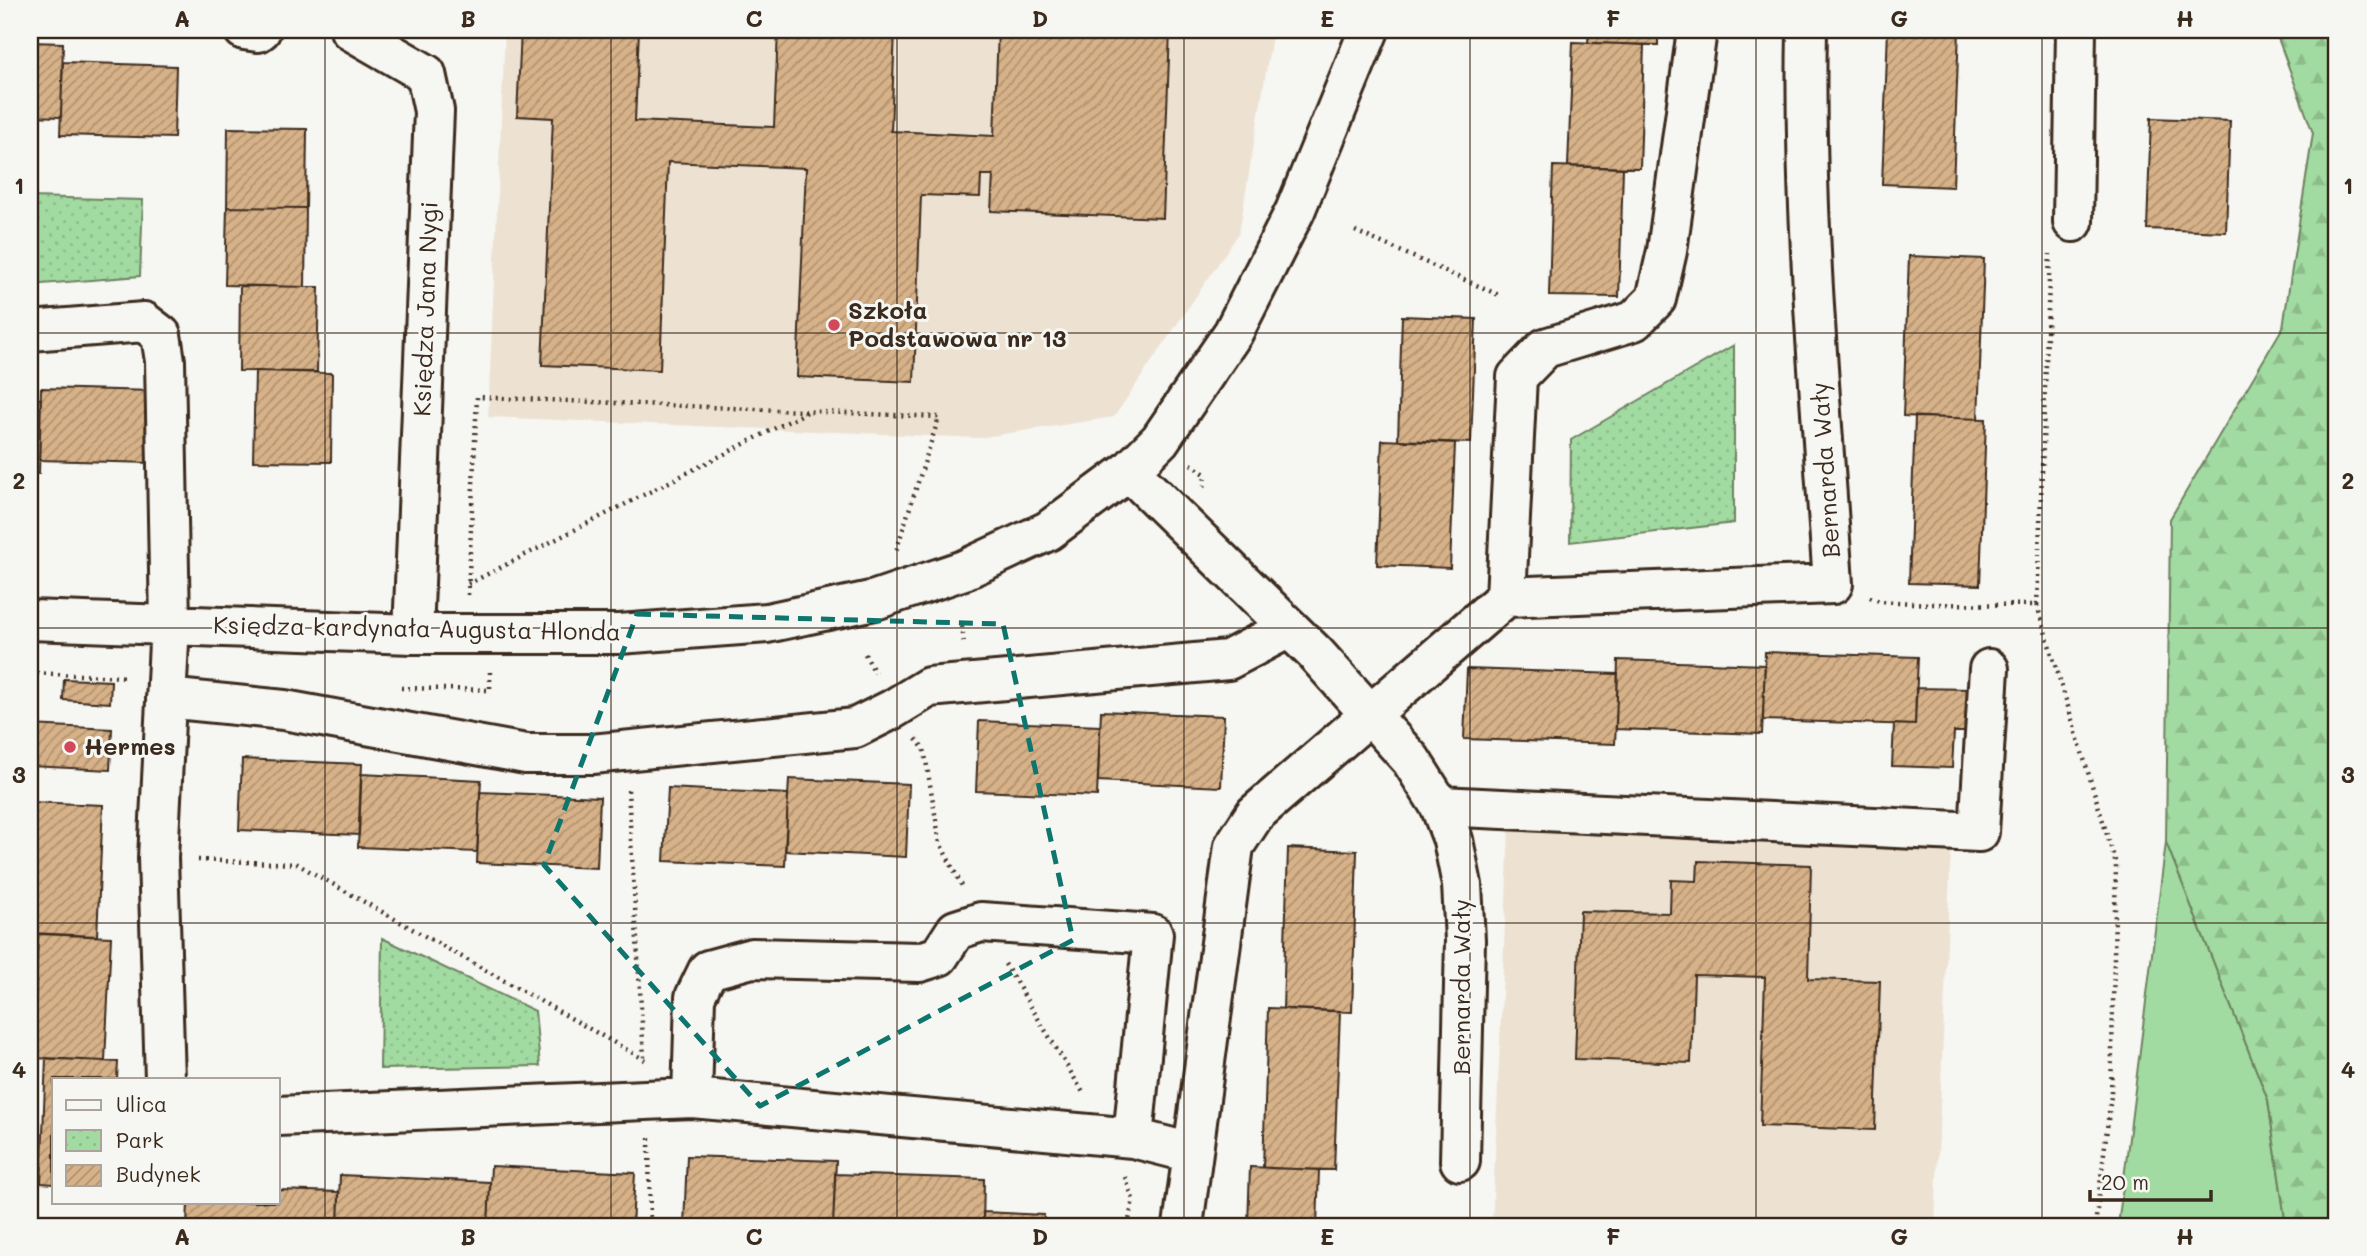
<svg xmlns="http://www.w3.org/2000/svg" width="2367" height="1256" font-family="Mali,sans-serif">
<defs>
<pattern id="forest-firs" width="22" height="20" patternUnits="userSpaceOnUse" patternTransform="scale(1.75)"><rect width="22" height="20" fill="#a1dba1"/><path d="M5 1l3.5 6h-7zM16 11l3.5 6h-7z" fill="#8cbc8a"/></pattern>
<pattern id="park-dots" width="8" height="8" patternUnits="userSpaceOnUse" patternTransform="scale(1.75)"><rect width="8" height="8" fill="#a1dba1"/><path d="M2 2h.1M6 6h.1" fill="none" stroke="#8cbc8a" stroke-width="1.8" stroke-linecap="round"/></pattern>
<pattern id="building-hatch" width="6" height="6" patternUnits="userSpaceOnUse" patternTransform="scale(1.75)"><rect width="6" height="6" fill="#d7b289"/><path d="M-1 1l2-2M0 6l6-6M5 7l2-2" fill="none" stroke="#b0916f"/></pattern>
</defs>
<rect width="100%" height="100%" fill="#f6f6f2"/>
<filter id="ink" filterUnits="userSpaceOnUse"><feTurbulence type="fractalNoise" baseFrequency=".0143" numOctaves="2"/><feDisplacementMap in="SourceGraphic" scale="14" xChannelSelector="R" yChannelSelector="G"/><feConvolveMatrix kernelMatrix="1 2 1 2 8 2 1 2 1" color-interpolation-filters="sRGB"/></filter>
<g filter="url(#ink)">
<path fill="#ede2d2" d="M505,30h768l-34,203 -125,184 -136,21 -490,-21z
M1509,829l442,19 -16,378h-443z"/>
<path fill="#a1dba1" stroke="#6e8260" stroke-width="2" d="M2166,842l102,258 18,126h-168z"/>
<path fill="url(#forest-firs)" stroke="#6e8260" stroke-width="2" d="M2275,30h62v1196h-51l-18,-126 -102,-258 4,-323 113,-192 30,-194z"/>
<path fill="url(#park-dots)" stroke="#6e8260" stroke-width="2" d="M30,197l113,3 -3,76 -110,9z
M1734,345v178l-164,19 1,-102z
M382,938l153,73 5,55 -160,3z"/>
<path fill="url(#building-hatch)" stroke="#3b2a1e" stroke-width="2" d="M521,30h118l-4,91 139,6 4,-97h117l-4,101 103,5 4,-106h172l-7,188 -172,-7 2,-36h-12l-1,22 -59,-2 -7,187 -117,-5 9,-209 -138,-6 -8,208 -118,-5 11,-247 -36,-2z
M1589,30h69v15l-70,-2z
M1888,30h71l-6,157 -71,-3z
M30,42l33,1 -2,74 -31,-1z
M1573,42l71,3 -4,123 -72,-2z
M63,62l113,4 -2,72 -114,-3z
M2151,118l79,3 -4,111 -79,-3z
M228,128l79,1 -1,79 -79,-1z
M1553,166l70,2 -4,129 -70,-1z
M227,207l79,1 -1,79 -80,-2z
M1909,256l75,3 -6,160 -75,-3z
M240,286l79,1 -2,85 -78,-1z
M1402,316l74,3 -5,124 -73,-3z
M255,371l77,2 -1,89 -78,-1z
M41,388l113,3 -2,72 -113,-3z
M30,398l11,1 -2,75 -9,-1z
M1915,417l71,2 -6,166 -71,-2z
M1382,440l73,3 -5,125 -73,-3z
M1765,652l153,5 -3,68 -152,-5z
M1618,660l147,5 -3,69 -146,-5z
M1467,669l151,5 -3,70 -151,-5z
M64,679l47,2 -1,22 -47,-3z
M1916,688l54,1 -1,43h-15l-2,36 -60,-2 2,-42 21,1z
M1101,711l123,5 -3,71 -123,-6z
M979,721l121,5 -3,70 -121,-5z
M30,725l82,4 -2,41 -80,-4z
M242,759l120,5 -3,71 -120,-5z
M361,774l120,6 -4,72 -119,-5z
M789,779l120,5 -3,73 -121,-6z
M668,788l120,6 -3,72 -121,-5z
M480,792l120,5 -3,71 -120,-5z
M30,802l73,3 -6,131 -67,-3z
M1288,848l69,3 -5,161 -69,-3z
M1698,861l113,4 -3,114 72,2 -5,149 -115,-4 5,-149 -71,-2 -3,88 -116,-4 5,-148 90,2 1,-33 26,1z
M38,934l73,3 -6,124 -72,-3z
M1268,1008l72,3 -6,159 -71,-2z
M46,1058l72,4 -1,17h-63v105l-13,-1z
M687,1156l149,5 -3,65 -149,-1z
M491,1166l144,7 -3,53h-144z
M1250,1167l69,3 -2,56h-69z
M835,1174l149,5 -1,47h-150z
M340,1175l150,7 -2,44h-150z
M278,1190l61,2 -1,34h-151l1,-24h90z
M983,1212l61,3 -1,11h-60z"/>
<g fill="none" stroke-linecap="round" stroke-linejoin="round">
<defs>
<path id="minor" d="M244,30l14,2 3,-2
M350,30l76,44 8,37 -21,523
M2073,222l3,-192
M30,331l114,-9 17,13 4,26 5,262 -12,235 7,221
M1129,471l186,182 96,107 29,46 13,34 9,45 3,55 -5,221
M1506,597l11,-220 28,-29 89,-27 22,-22 11,-48 30,-221
M30,620l383,14h206l148,-11 108,-23 89,-30 84,-39 81,-60 31,-31 73,-107 62,-122 74,-181
M166,698l118,12 242,44h66l263,-26 38,-19 36,-22 299,-27 61,-32
M1440,806l539,26 10,-163
M692,1098l3,-101 13,-27 44,-12 168,4 19,-6 17,-26 25,-8 172,12 -20,204
M278,1116l414,-18 441,40 59,15
M1183,1226l51,-380 21,-32 251,-217 327,-13c-12,-185 -30,-370 -26,-554"/>
</defs>
<use href="#minor" stroke="#3b2a1e" stroke-width="44"/>
<path stroke="#3b2a1e" stroke-width="4.5" stroke-dasharray="2 5" stroke-linecap="butt" d="M1355,231l146,65
M1191,464l14,10 -1,12 -3,3
M468,584l341,-173
M468,595l9,-198 462,20 -43,134
M1870,597l9,4 51,3 107,1 13,-351
M2037,605l79,259 -5,232 -16,130
M962,626l2,17
M865,654l10,19
M30,673l97,4
M401,688l89,2v-18
M916,739l8,10 16,94 22,43
M628,790l16,267
M198,860l99,4 348,196
M1005,964l79,130
M649,1138l1,88
M1125,1177l8,22 -5,27"/>
<use href="#minor" stroke="#f6f6f2" stroke-width="38"/>
</g>
</g>
<path fill="none" stroke="#0f766e" stroke-width="5" stroke-dasharray="14 9" stroke-linejoin="round" d="M637,614l366,10 70,316 -313,166 -216,-241z"/>
<path fill="none" stroke="#3b2a1e" stroke-width="2" stroke-opacity="0.55" d="M325,30v1196M611,30v1196M897,30v1196M1184,30v1196M1470,30v1196M1756,30v1196M2042,30v1196M30,333h2307M30,628h2307M30,923h2307"/>
<g fill="#d1495b" stroke="#f6f6f2" stroke-width="2.5">
<circle cx="834" cy="325" r="7"/>
<circle cx="70" cy="747" r="7"/>
</g>
<g text-anchor="middle" stroke-width="6" stroke-linejoin="round" paint-order="stroke">
<g font-size="24" fill="#3b2a1e" stroke="#f6f6f2">
<text transform="translate(426 309) rotate(-88)" y="8">Księdza Jana Nygi</text>
<text transform="translate(1826 470) rotate(-94)" y="8">Bernarda Wały</text>
<text transform="translate(417 629) rotate(1)" y="8">Księdza kardynała Augusta Hlonda</text>
<text transform="translate(1462 987) rotate(-90)" y="8">Bernarda Wały</text>
</g>
<g font-size="24" font-weight="bold" fill="#3b2a1e" stroke="#f6f6f2" text-anchor="start">
<text x="848" y="319">Szkoła<tspan x="848" dy="28">Podstawowa nr 13</tspan></text>
<text x="84" y="755">Hermes</text>
</g>
</g>
<rect width="2367" height="1256" fill="none" stroke="#f6f6f2" stroke-width="77"/>
<rect x="52" y="1078" width="228" height="126" fill="#f6f6f2" stroke="#aba49d" stroke-width="2"/>
<rect x="66" y="1100" width="35" height="10" fill="#f6f6f2" stroke="#aba49d" stroke-width="2"/>
<text x="116" y="1112" font-size="21" fill="#3b2a1e">Ulica</text>
<rect x="66" y="1130" width="35" height="21" fill="url(#park-dots)" stroke="#aba49d" stroke-width="2"/>
<text x="116" y="1148" font-size="21" fill="#3b2a1e">Park</text>
<rect x="66" y="1165" width="35" height="21" fill="url(#building-hatch)" stroke="#aba49d" stroke-width="2"/>
<text x="116" y="1182" font-size="21" fill="#3b2a1e">Budynek</text>
<path d="M2090 1190v10h121v-10" fill="none" stroke="#3b2a1e" stroke-width="3.5"/>
<text x="2101" y="1190" font-size="21" fill="#3b2a1e" stroke="#f6f6f2" stroke-width="5" paint-order="stroke">20 m</text>
<rect x="38" y="38" width="2290" height="1180" fill="none" stroke="#3b2a1e" stroke-width="2.5"/>
<g font-size="23" text-anchor="middle" font-weight="bold" fill="#3b2a1e">
<text x="182" y="27">A</text>
<text x="468" y="27">B</text>
<text x="754" y="27">C</text>
<text x="1040" y="27">D</text>
<text x="1327" y="27">E</text>
<text x="1613" y="27">F</text>
<text x="1899" y="27">G</text>
<text x="2185" y="27">H</text>
<text x="19" y="194">1</text>
<text x="2348" y="194">1</text>
<text x="19" y="489">2</text>
<text x="2348" y="489">2</text>
<text x="19" y="783">3</text>
<text x="2348" y="783">3</text>
<text x="19" y="1078">4</text>
<text x="2348" y="1078">4</text>
<text x="182" y="1245">A</text>
<text x="468" y="1245">B</text>
<text x="754" y="1245">C</text>
<text x="1040" y="1245">D</text>
<text x="1327" y="1245">E</text>
<text x="1613" y="1245">F</text>
<text x="1899" y="1245">G</text>
<text x="2185" y="1245">H</text>
</g>
</svg>
